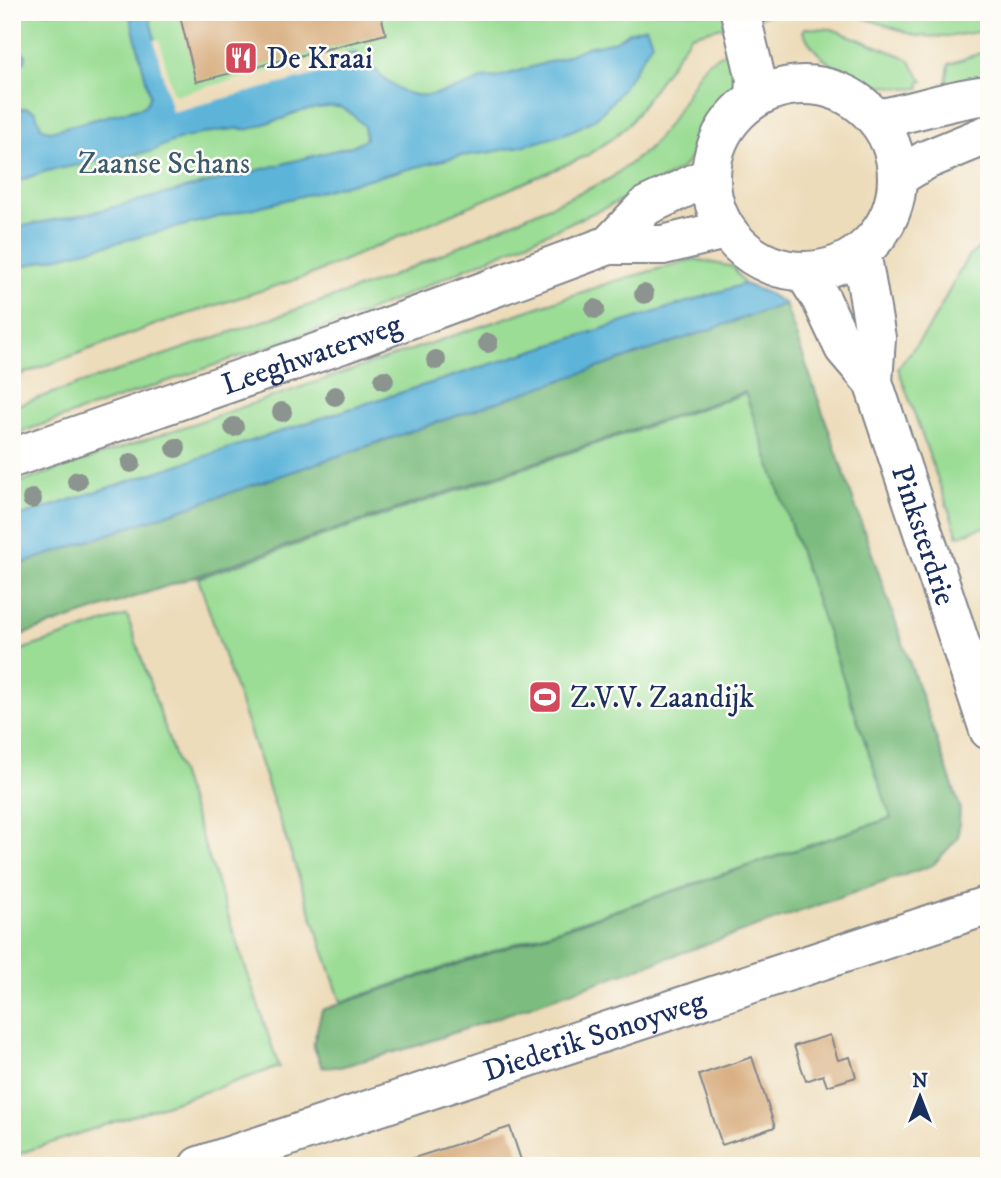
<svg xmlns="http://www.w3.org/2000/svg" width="1001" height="1178" font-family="'IM FELL DW Pica',serif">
<rect width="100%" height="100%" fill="#fdfcf7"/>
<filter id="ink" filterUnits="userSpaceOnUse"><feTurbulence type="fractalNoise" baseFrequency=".0143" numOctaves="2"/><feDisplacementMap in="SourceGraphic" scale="14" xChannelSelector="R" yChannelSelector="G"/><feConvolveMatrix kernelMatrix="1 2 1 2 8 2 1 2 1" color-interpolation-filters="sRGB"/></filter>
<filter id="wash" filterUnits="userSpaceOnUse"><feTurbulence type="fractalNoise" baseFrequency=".00686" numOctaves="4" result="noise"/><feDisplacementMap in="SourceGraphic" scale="28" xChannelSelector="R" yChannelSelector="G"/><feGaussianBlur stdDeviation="1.57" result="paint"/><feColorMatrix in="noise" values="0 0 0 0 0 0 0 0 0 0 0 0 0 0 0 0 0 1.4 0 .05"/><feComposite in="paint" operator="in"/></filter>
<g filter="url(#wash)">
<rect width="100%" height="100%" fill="#eddcba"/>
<path fill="#9bdd95" stroke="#5b867a" stroke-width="2" d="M12,12h768l-89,23 -61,88 -16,14 -28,19 -276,119 -150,48 -148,55z
M847,12h142v18l-42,7 -30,-1z
M804,28l28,1 70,27 7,4 14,21 -4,2 1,5 -12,1 -33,-5 -2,2c-29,-13 -55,-24 -70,-54z
M731,49l7,28 -5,12 -19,29 -15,30 -18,21 -38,22 -283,124 -348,120v-28l371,-127 214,-95 14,-7 38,-29 22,-28 29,-50 8,-9z
M989,50v27l-43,7 3,-20z
M989,240v285l-31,11 -60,-168 31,-40 38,-70z
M694,259l39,8 11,17 -373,118 -359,117v-34l600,-203z
M750,392l143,425 -552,185 -143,-424z
M127,615l152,452 -264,88 -3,-9v-493z"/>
<path fill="#7cbc7e" stroke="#4c766e" stroke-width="2" d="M785,304l175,503 -2,31 -25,27 -517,181 -76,21h-18l-9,-22 9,-35 569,-192 -146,-426 -733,246v-71z"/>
<path fill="#5cb4d9" stroke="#3c729c" stroke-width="2" d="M129,12h19l21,82 7,4 181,-46 1,4c19,11 30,32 53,38 16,5 43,-4 59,-10 10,-4 14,-9 25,-6l67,-20 25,-11 29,-6 13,-9 17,-5 6,15c-16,25 -31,54 -54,74 -28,23 -102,37 -138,40l-448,113v-41l82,-16 258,-66 14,-7 -2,-13c-6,-6 -14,-15 -22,-18 -10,-4 -52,4 -59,11 -12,1 -21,7 -33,10 -5,1 -11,-1 -16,0 -25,3 -61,9 -81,22l-106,20 -35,12v-72l14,-3 9,3 6,16 9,4 92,-24 5,-4 3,-7z
M12,43l14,12 -1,7 -13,3z
M744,284l23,9 18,11 -773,263v-48l359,-117z"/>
<path fill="#eddcba" d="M159,39l13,53 4,3 169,-44 4,15 -177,46 -18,-72z"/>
<g id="blocks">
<path fill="#d4a572" d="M179,12h201l6,22 -190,48z
M830,1035l8,25 12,-3 6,20 -29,9 -4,-11 -17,6 -12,-35z
M752,1057l23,70 -53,18 -23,-70z
M510,1127l13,39h-131v-1z"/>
</g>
</g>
<g filter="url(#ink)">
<use href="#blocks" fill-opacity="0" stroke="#84868c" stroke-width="2"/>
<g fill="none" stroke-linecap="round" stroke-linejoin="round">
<defs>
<g id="minor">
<path d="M740,12l16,67 -1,19"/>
<path d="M861,252l15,86 -3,44"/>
<path id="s1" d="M804,272l17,27 23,49 29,34 116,348"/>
<path id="s2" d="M199,1166l790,-261"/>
</g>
<g id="major">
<circle cx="804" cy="178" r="93"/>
<path d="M876,119c39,-6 72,-20 113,-24"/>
<path d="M898,177l28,-17 63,-26"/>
<path d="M609,245l37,-39 64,-30"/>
<path id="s3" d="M12,458l330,-114 267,-99h54l62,-15"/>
</g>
</defs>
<use href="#minor" stroke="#84868c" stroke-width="42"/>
<use href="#major" stroke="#84868c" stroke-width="42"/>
<use href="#minor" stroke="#fff" stroke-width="38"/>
<use href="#major" stroke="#fff" stroke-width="38"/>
</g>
<g fill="#8b948f">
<circle cx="644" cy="294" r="10"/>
<circle cx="595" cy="309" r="10"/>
<circle cx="488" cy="343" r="10"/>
<circle cx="436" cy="360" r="10"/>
<circle cx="384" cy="380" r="10"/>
<circle cx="335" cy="396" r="10"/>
<circle cx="282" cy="412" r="10"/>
<circle cx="234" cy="427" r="10"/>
<circle cx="176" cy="448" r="10"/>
<circle cx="131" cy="463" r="10"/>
<circle cx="77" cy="481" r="10"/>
<circle cx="32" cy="499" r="10"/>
</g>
</g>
<defs>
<symbol id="restaurant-square" viewBox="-11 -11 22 22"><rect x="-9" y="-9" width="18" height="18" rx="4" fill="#d1495b" stroke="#fdfcf7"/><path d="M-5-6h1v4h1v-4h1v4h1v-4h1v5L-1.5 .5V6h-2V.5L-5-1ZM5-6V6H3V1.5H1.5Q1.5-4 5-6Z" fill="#fff"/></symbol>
<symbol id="stadium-square" viewBox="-11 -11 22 22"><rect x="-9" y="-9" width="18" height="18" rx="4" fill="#d1495b" stroke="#fdfcf7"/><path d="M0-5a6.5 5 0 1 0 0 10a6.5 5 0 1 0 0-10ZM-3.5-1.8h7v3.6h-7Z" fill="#fff"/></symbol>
</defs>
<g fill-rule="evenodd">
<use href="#restaurant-square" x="222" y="39" width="38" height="38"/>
<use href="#stadium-square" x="526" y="678" width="38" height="38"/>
</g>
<g text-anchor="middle" stroke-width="5" stroke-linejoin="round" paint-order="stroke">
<g font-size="30" fill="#1b2f5e" stroke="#fdfcf7" text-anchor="start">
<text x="266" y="68">De Kraai</text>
<text x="570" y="707">Z.V.V. Zaandijk</text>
</g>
<g font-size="30" fill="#3b5a6c" stroke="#fdfcf7">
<text x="164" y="173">Zaanse Schans</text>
</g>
<g font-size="30" fill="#1b2f5e" stroke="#fdfcf7">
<text dy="10" stroke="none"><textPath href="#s3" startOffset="317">Leeghwaterweg</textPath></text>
<text dy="10" stroke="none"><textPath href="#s1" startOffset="292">Pinksterdrie</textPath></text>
<text dy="10" stroke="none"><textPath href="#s2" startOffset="416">Diederik Sonoyweg</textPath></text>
</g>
</g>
<rect width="1001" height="1178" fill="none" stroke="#fdfcf7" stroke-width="42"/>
<g transform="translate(920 1097)" stroke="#fdfcf7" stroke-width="5" paint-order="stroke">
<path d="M0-5L12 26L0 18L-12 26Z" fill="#1b2f5e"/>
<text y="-10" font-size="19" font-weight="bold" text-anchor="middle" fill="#1b2f5e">N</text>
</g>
</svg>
